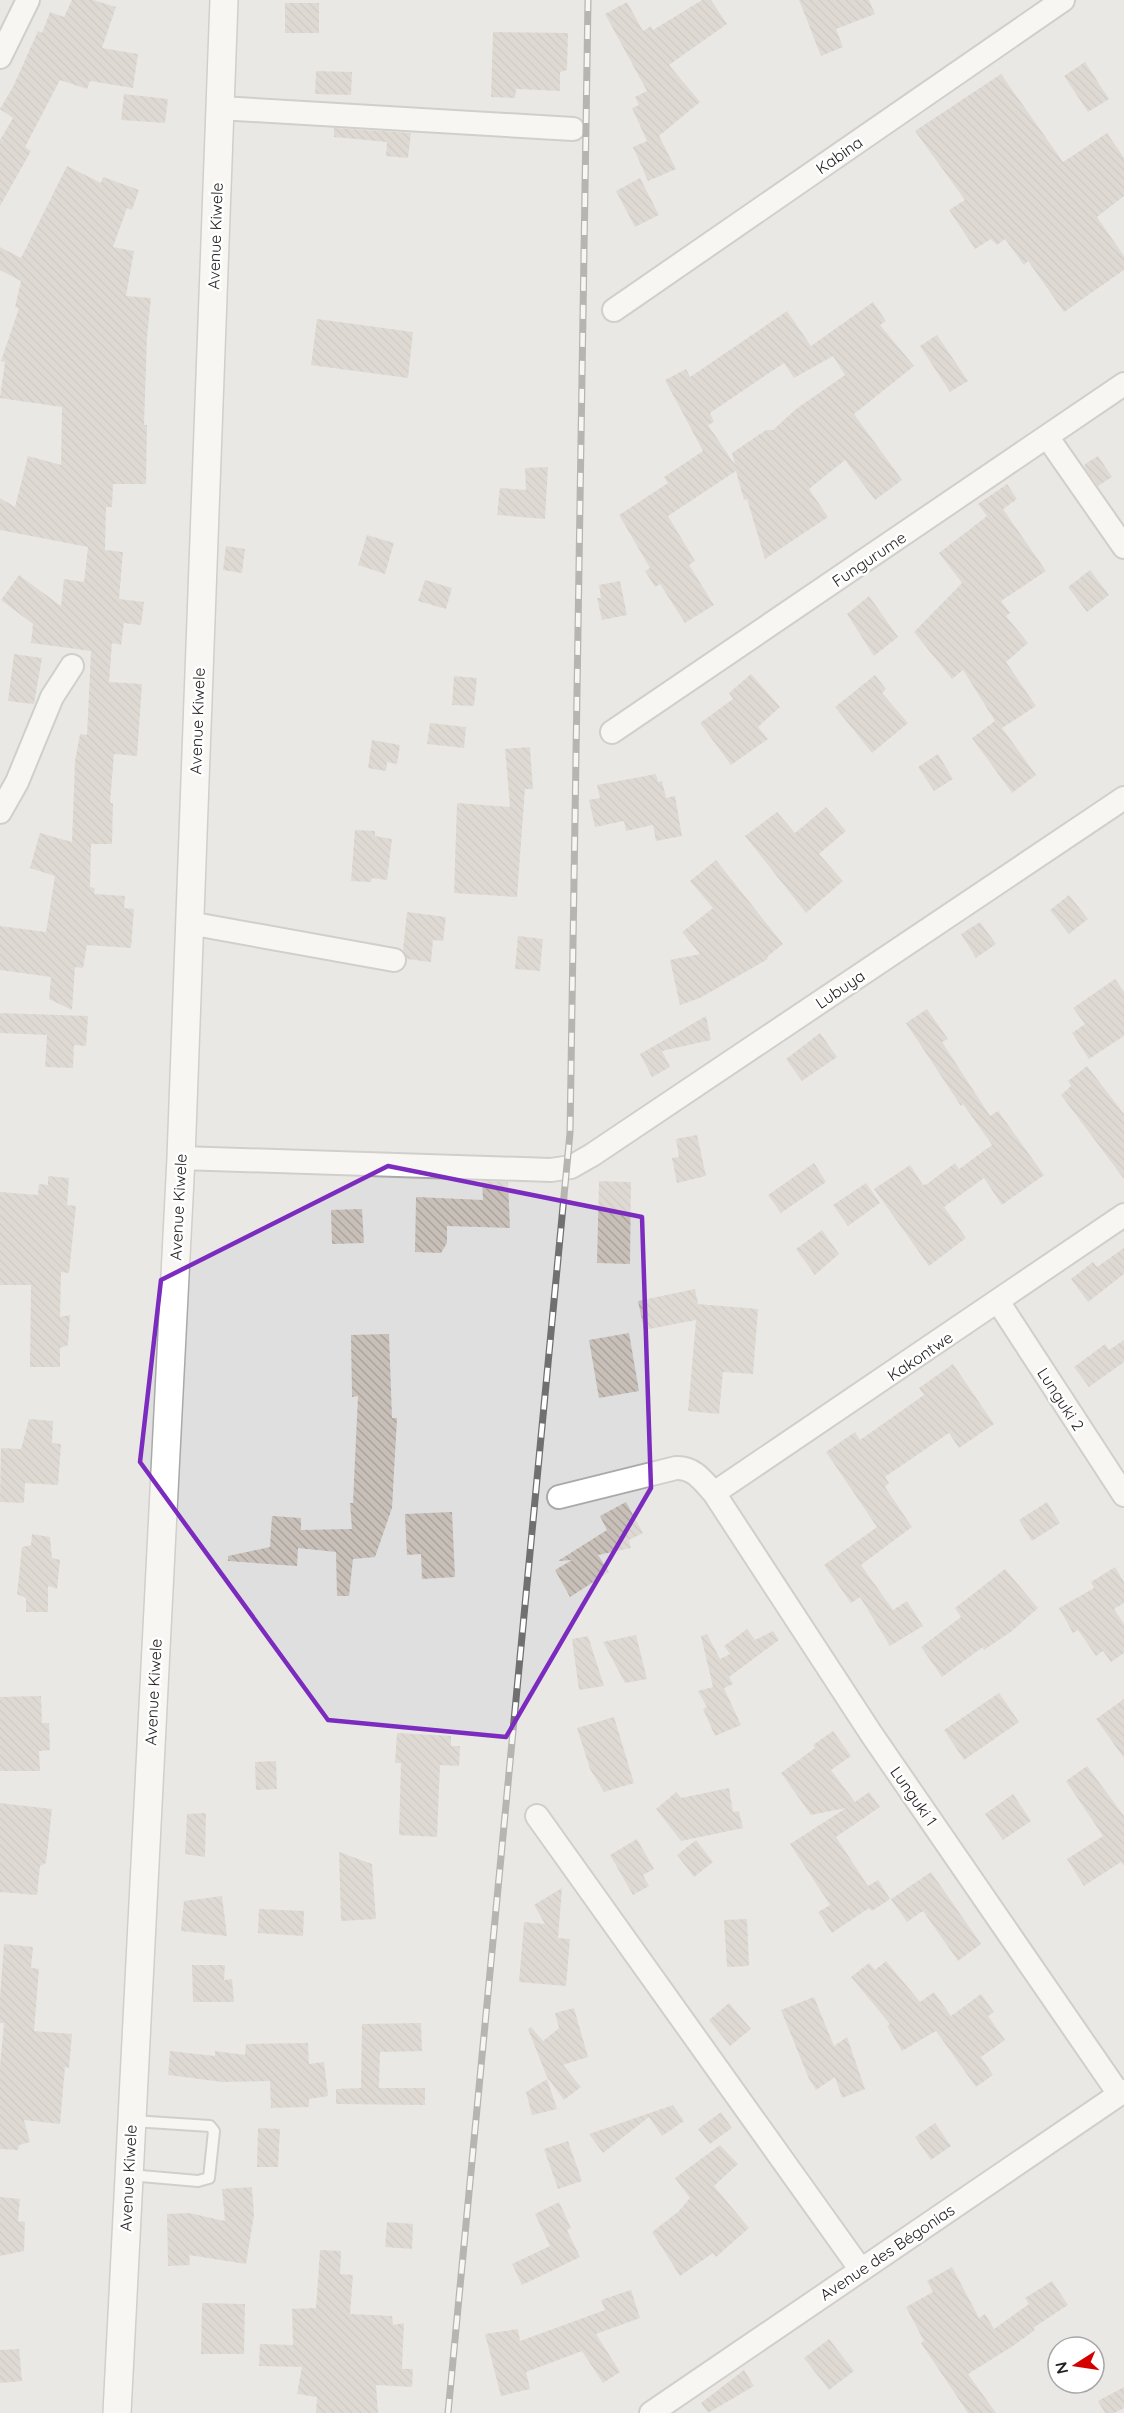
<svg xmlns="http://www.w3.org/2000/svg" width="1124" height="2413" font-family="Quicksand,sans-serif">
<defs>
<pattern id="building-back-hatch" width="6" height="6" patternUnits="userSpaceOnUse" patternTransform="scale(1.5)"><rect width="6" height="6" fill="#c7bfb8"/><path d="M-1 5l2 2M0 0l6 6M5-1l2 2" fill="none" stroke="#aba49e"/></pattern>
</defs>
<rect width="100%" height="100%" fill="#f2efe9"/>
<path fill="#e0dfdf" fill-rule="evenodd" d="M0,0h1124v2413h-1124zM1058,2347h36v36h-36z"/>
<path fill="url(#building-back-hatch)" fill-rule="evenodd" d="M72,0h21l23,7 -14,41 36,6 -5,34 -43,-7 -3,8 -27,-9 -35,67 6,4 -31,55v-66l13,-22 -13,-9 13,-22 25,-56 4,2 8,-21 14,5z
M702,0h9l16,24 -58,41 31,37 -41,34 17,33 -28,12 -15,-34 14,-6 -15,-33 7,-3 -4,-8 12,-6 -42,-77 22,-12 16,29 8,-5 2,4z
M799,0h70l6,14 -39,15 7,18 -22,9z
M285,3h34v30h-34z
M493,32l75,1 -1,37 -7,2v19l-44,-2 -1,9 -24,-1z
M1085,62l24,37 -21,13 -24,-36z
M316,71l36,1 -1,23 -36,-1z
M1001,74l62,88 44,-29 17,25v38l-27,21 27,39v14l-60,42 -36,-51 -4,4 -19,-26 -8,6 -6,-6 -16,10 -26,-39 16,-10 -50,-69z
M124,94l44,5 -3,24 -44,-3z
M334,128l77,5 -3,25 -22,-2 1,-14 -53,-5z
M67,166l34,17 2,-6 36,13 -7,20 -5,-2 -14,39 21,4 -8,45 25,2 -4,39 -3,88h3l-1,59h-33l-1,23h-6l-1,43 18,2 -4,47 25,3 -3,23 -17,-2 -3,22 -9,-2 -3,39 33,2 -5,72 -23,-2 -4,49h3l-1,41h-21l-1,43 5,1 -1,6 31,2 -1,12 10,1 -3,39 -44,-3 -4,23 -8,-1 -3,43 -23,-11 2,-22 -51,-7v-44l46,6 9,-56 -25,-8 10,-35 32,9 3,-81 5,-27 7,1 4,-84 -60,-8 2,-19 -32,-24 18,-25 42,31 3,-27 20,3 4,-35 -88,-17v-32l15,9 13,-51 33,9 1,-58 -62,-9 5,-36 -4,-1 18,-53 -4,-1 6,-26 -21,-11v-23l21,11z
M640,178l19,37 -24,12 -19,-36z
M873,302l13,19 -6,4 34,41 -60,48 48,66 -27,20 -30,-40 -36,29 19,28 -63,42 -18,-60 -3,1 -8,-29 -68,45 27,45 -6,4 25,40 -29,18 -25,-39 -5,3 -10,-16 5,-3 -31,-53 49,-32 -4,-6 39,-26 -38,-71 21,-11 4,8 97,-66 24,35zM833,356l12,19 -49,34 -23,21h-7l-34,23 3,12 -27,-40 6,-3 -4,-9 74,-50 10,15z
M317,319l96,13 -5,46 -97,-13z
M937,335l31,46 -18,11 -30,-46z
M1098,456l14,21 -14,9 -13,-18v-4z
M548,467l-3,52 -48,-4 3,-27 26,2 -1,-22z
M1007,484l10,15 -14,10 43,62 -45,30 9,12 -4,3 22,27 -22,19 30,44 -34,22 34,47 -24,18 -40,-55 23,-17 -32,-51 -11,9 -38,-47 48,-49 -23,-30 48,-37 -9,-12z
M367,535l27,8 -9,31 -27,-9z
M226,546l19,3 -3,24 -19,-3z
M1090,570l19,25 -22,17 -19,-25z
M425,580l27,8 -6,21 -28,-8z
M620,581l7,34 -25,5 -5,-22h4l-2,-13z
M869,596l29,41 -24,19 -27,-42z
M14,654l28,4 -8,46 -26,-3z
M751,674l29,33 -22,20 10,12 -37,26 -31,-42 33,-24 -4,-6z
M875,675l11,14 -4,4 26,30 -36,30 -37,-46z
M454,676l23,2 -3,28 -22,-1z
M430,723l36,4 -2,21 -37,-4z
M372,740l28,5 -3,19 -10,-2 -1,9 -18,-3z
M530,747l3,42h-8l-8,108 -63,-4 3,-90 53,4 -5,-58z
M938,754l15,25 -19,12 -16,-24z
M656,774l2,8 4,-1 4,17 9,-2 7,40 -26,5 -3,-16 -27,6 -2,-10 -29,6 -6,-27 11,-2 -3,-13z
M826,807l20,24 -27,23 24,27 -37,32 -61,-77 32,-24 18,21z
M355,830l20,1v5l17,3 -5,41 -15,-2 -1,4 -20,-1z
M716,860l67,84 -16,13 1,2 -68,39 -20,7 -10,-45 30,-6 -18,-22 31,-24 -23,-27z
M1069,895l19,24 -19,15 -19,-24z
M407,912l39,5 -3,24 -10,-1 -2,22 -24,-3 -4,-9z
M980,922l16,22 -20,14 -15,-24z
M518,936l25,3 -3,32 -25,-2z
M1115,979l9,13v44l-35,23 -17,-26 13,-9 -12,-16z
M927,1009l21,30 -6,3 48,74 8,-5 46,64 -42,30 -18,-27 -40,29 22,31 -37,28 -55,-77 36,-24 13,20 4,-1 28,-21 4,6 33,-24 -29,-41 -2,2 -55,-83z
M0,1013l88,3 -2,30 -12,-1 -1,23 -28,-1 2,-32 -47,-2z
M706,1016l5,24 -49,11 8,16 -18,10 -12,-23z
M820,1033l17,24 -35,24 -16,-22z
M1087,1066l37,48v65l-63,-84 10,-9 -3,-5z
M697,1135l9,41 -29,7 -5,-25 7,-1 -3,-18z
M814,1163l12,19 -45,31 -13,-18z
M48,1176l21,2 -2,27 9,1 -7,67 -8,-1 -1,45 10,-2 -2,30 -8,3v19h-30l1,-82h-31v-93l38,3 1,-11 9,1z
M482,1181l26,1 2,46 -63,-2v17l-6,10 -26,-1 1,-55 67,3z
M599,1181l32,1 -1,82 -33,-1z
M866,1183l14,20 -32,23 -15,-21z
M362,1209l2,34 -32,1 -1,-34z
M822,1230l17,24 -24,21 -19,-26z
M1124,1248v26l-36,28 -17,-23 22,-17 4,5z
M695,1289l3,15 60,5 -5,65 -30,-2 -4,42 -31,-3 8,-91 -52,10 -6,-29z
M629,1333l10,58 -40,7 -10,-58z
M389,1334l3,84h5l-5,90 -17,49 -22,2 -4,37h-12l-1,-44 -38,-4 -1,18 -69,-5v-5l42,-9 2,-31 29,2v12l51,-1 -2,-26h3l5,-107 -6,1 -1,-62z
M1124,1340v22l-35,25 -15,-20 31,-23 4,6z
M953,1364l41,60 -35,24 -10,-15 -64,44 4,6 -4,4 27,40 -51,38 32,45 14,-9 16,25 -33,20 -30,-49 -9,6 -27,-38 53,-38 -51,-75 29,-20 5,8 64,-45 -5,-7z
M29,1419l24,2 -1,22 9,1 -3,41 -33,-2 -1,20 -24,-1 1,-54 20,1z
M626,1502l17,31 -14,7 2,8 -33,7 11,17 -39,25 -15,-27 17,-10 -14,1 49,-31 -7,-14z
M1047,1502l13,21 -28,18 -13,-21z
M452,1512l3,65 -33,2 -1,-25 -14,1 -2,-41z
M32,1534l18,3 2,21 8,2 -3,29 -9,-3v26h-22v-14l-9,-4 5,-47 9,-2z
M1115,1567l9,15v21l-10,6 10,15v29l-13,9 -8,-11 -7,5 -18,-26 -5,3 -14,-25 35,-20 -3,-6z
M1005,1569l33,39 -26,23 -28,19 -1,-3 -41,30 -21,-30 40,-30 -6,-9z
M747,1629l8,11 18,-9 6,9 -50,37 4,7 -9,4 17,37 -26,11 -12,-27 4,-2 -9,-16 15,-4 -12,-51 6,-2 13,25 10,-5 -6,-8z
M636,1635l11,44 -22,4 -22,-41z
M588,1636l16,50 -25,4 -7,-51z
M999,1693l20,29 -55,38 -20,-30z
M41,1696l1,27h7l1,27 -11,1 1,20h-40v-74z
M1124,1699v59l-28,-39z
M614,1717l20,66 -30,9 -14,-23 -13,-41z
M833,1731l18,25 -20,14 24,32 14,-10 11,15 -44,30 32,49 10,-6 12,19 -18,12 -3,-3 -37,25 -14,-21 12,-7 -40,-61 56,-36 -35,7 -30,-42 34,-25 -2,-3z
M397,1733l54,3v10h9l-1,20 -19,-1 -3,72 -38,-2 2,-72h-6z
M276,1761l1,28 -21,1 -1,-28z
M1087,1766l37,50v50l-3,-4 -37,24 -17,-27 36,-23 -37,-55z
M729,1788l4,24 6,-1 4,17 -62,13 -25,-32 20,-17 5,6z
M1013,1794l18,27 -28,19 -18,-26z
M0,1803l52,6 -6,54 -6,3 -3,29 -37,-3z
M206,1813l-1,44 -20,-3 2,-40z
M637,1839l17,30 -11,6 6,11 -16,9 -23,-40z
M696,1840l17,22 -19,15 -17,-22z
M339,1852l33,12 4,55 -35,2z
M931,1872l50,72 -23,17 -35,-50 -16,11 -16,-23z
M562,1888l-4,50 12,1 -4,47 -47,-4 5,-60 21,2 -11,-19z
M222,1896l5,40 -46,-5 3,-30z
M259,1909l45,2 -1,25 -45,-3z
M747,1919l2,47 -22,1 -3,-47z
M4,1944l29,3 -2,21 8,1 -5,62 38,3 -3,34 -4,-1 -5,57 -36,-4 6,22 -11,3 -1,5 -18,-1v-82l4,-44h-4v-25z
M886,1961l34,41 14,-10 17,24 30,-22 13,18 -6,4 17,24 -24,17 12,18 -17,12 -40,-56 -34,20 -15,-25 3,-2 -39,-47 18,-14 6,7z
M192,1965h33l-1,15 8,-1 2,23h-41z
M814,1997l20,49 13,-9 18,52 -23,9 -7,-21 -19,13 -7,-11 -28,-69z
M729,2003l22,26 -21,17 -21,-26z
M574,2008l14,49 -25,8 18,22 -17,13 -17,-23 -19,-48 3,-2 12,14 16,-13 -4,-15z
M421,2023l1,28 -42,1 -1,36h46v17l-89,-1v-15l25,-1 1,-64z
M308,2043l1,21 15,-2 4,34 -19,3v8l-38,1 -1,-27 -47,1 -55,-7 2,-24 45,5v-5l30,4 1,-11z
M547,2079l10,30 -25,6 -6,-23z
M673,2105l11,16 -22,15 -13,-19 -46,36 -14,-19z
M721,2112l11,16 -22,16 -12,-15z
M935,2123l16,23 -20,14 -16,-23z
M258,2128l22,1 -2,38h-21z
M568,2141l14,40 -24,8 -14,-40z
M720,2145l18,19 -24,22 35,42 -33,29 -3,-4 -33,23 -28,-44 26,-20 12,-14 -15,-20z
M252,2187l2,28 -8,49 -57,-9 1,10 -22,1 -1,-52 22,-1 36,8 -3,-32z
M0,2197l20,2 -2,22 7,1 -1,29 -24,5z
M559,2202l12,26 -4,2 13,27 -58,28 -10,-21 38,-18 -15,-32z
M387,2222l26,2 -1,25 -27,-2z
M320,2250l21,1 -1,23 13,1 -3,39 42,2 1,9 11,-2 -2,46h11l-1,18 -36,-2 2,28h-62l1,-16 -20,-3 5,-27 -43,-1 1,-22 33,1 -1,-36 24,-1z
M952,2267l27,51 6,-4 9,15 35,-25 -4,-6 27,-17 16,24 -35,23 2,2 -22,16 -45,28 28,39h-28l-47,-70 3,-2 -18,-34 27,-15 -6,-11z
M631,2290l9,28 -44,16 24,38 -17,11 -21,-32 -56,21 4,17 -29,7 -16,-62 33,-5 2,12 85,-31 -4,-10z
M202,2303l43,1 -1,50h-43z
M829,2339l25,32 -25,19 -25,-32z
M19,2349l3,32 -22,2v-33z
M744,2370l10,16 -46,27 -7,-10z
M1124,2387v21l-10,5h-9l-7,-12z"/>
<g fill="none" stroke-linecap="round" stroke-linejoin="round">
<defs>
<path id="service" d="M129,2175l69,6 11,-3 5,-47 -4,-5 -77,-5"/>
<path id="minor" d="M0,57l28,-57
M220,108l353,21
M614,310l449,-310
M1048,438l76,109
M612,732l512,-348
M0,812l17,-30 35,-85 20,-31
M189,923l205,37
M181,1158l370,12 20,-3 21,-12 532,-357
M999,1303l125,192
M714,1493l410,-278
M559,1497l117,-29c18,-1 27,13 38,25l158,242 247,359
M537,1816l324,454
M651,2413l473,-322"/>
<path id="tertiary" d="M117,2413l64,-1255 43,-1158"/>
</defs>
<use href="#service" stroke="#a9a9a9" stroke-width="14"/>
<use href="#minor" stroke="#a9a9a9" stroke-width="26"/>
<use href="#tertiary" stroke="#a9a9a9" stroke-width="30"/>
<use href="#service" stroke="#fff" stroke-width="10"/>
<use href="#minor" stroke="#fff" stroke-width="22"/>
<use href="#tertiary" stroke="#fff" stroke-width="27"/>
<defs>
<path id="rail" d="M448,2413l122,-1280 18,-1133"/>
</defs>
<use href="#rail" stroke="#707070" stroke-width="7"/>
<use href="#rail" stroke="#fff" stroke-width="4.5" stroke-dasharray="14" stroke-linecap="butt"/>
</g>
<path d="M0 0H1124V2413H0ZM388,1166l254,51 9,271 -145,249 -178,-17 -188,-258 21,-182z" fill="#f2efe9" fill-opacity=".55" fill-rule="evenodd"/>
<path fill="none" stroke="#7b2cbf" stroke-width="4.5" stroke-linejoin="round" d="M388,1166l254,51 9,271 -145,249 -178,-17 -188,-258 21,-182z"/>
<g text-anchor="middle" stroke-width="5" stroke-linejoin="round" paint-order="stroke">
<g font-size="16" fill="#222" stroke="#fff">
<text transform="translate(839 155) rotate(-35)" y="6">Kabina</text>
<text transform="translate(215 236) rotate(-88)" y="6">Avenue Kiwele</text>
<text transform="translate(869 559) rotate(-34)" y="6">Fungurume</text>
<text transform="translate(197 721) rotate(-88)" y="6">Avenue Kiwele</text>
<text transform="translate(840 989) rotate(-34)" y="6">Lubuya</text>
<text transform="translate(178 1207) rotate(-87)" y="6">Avenue Kiwele</text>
<text transform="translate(920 1356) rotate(-34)" y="6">Kakontwe</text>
<text transform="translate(1061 1399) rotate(57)" y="6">Lunguki 2</text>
<text transform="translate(153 1692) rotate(-87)" y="6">Avenue Kiwele</text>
<text transform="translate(914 1796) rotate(55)" y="6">Lunguki 1</text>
<text transform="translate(128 2178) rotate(-87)" y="6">Avenue Kiwele</text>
<text transform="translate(887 2252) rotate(-34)" y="6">Avenue des Bégonias</text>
</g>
</g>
<g transform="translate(1076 2365) rotate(258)"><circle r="28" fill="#ffffff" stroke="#a7a7a7" stroke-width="1.5"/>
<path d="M0-4.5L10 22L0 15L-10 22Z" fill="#d40000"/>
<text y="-9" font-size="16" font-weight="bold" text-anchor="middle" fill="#222222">N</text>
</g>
</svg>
